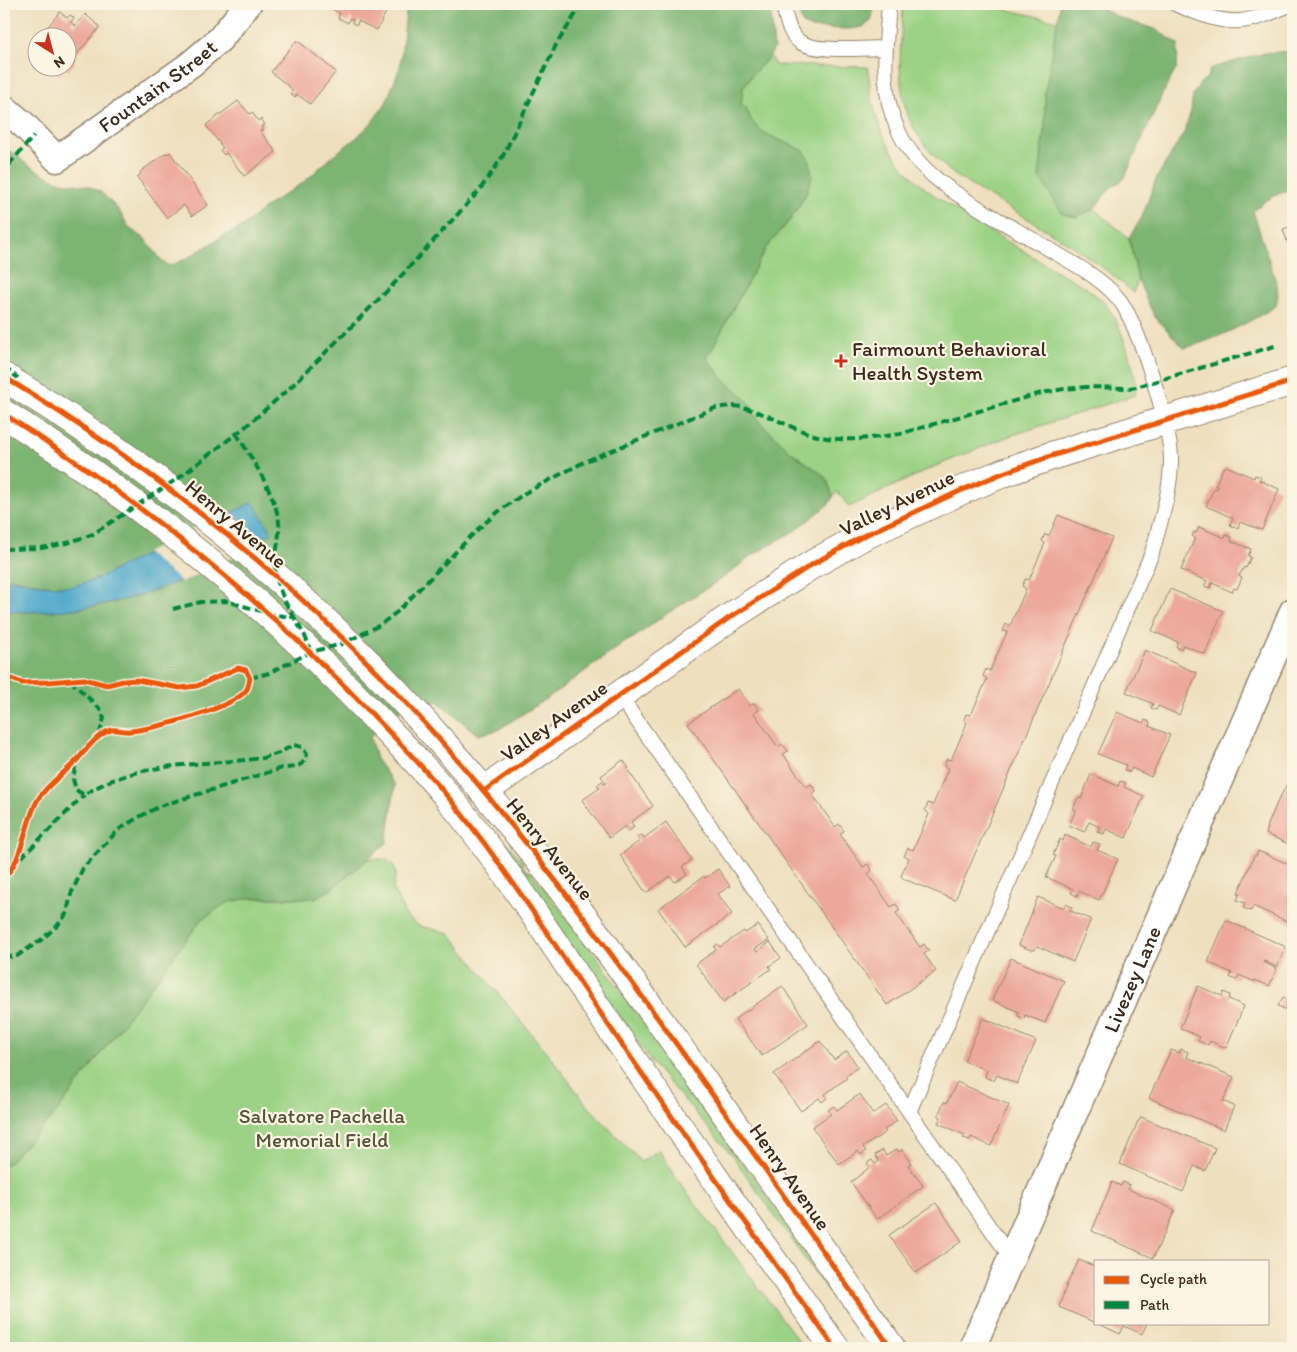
<svg xmlns="http://www.w3.org/2000/svg" width="1297" height="1352" font-family="Itim,sans-serif">
<rect width="100%" height="100%" fill="#fcf5e5"/>
<filter id="ink" filterUnits="userSpaceOnUse"><feTurbulence type="fractalNoise" baseFrequency=".02" numOctaves="2"/><feDisplacementMap in="SourceGraphic" scale="10" xChannelSelector="R" yChannelSelector="G"/><feConvolveMatrix kernelMatrix="1 2 1 2 8 2 1 2 1" color-interpolation-filters="sRGB"/></filter>
<filter id="wash" filterUnits="userSpaceOnUse"><feTurbulence type="fractalNoise" baseFrequency=".0096" numOctaves="4" result="noise"/><feDisplacementMap in="SourceGraphic" scale="20" xChannelSelector="R" yChannelSelector="G"/><feGaussianBlur stdDeviation="1.12" result="paint"/><feColorMatrix in="noise" values="0 0 0 0 0 0 0 0 0 0 0 0 0 0 0 0 0 1.4 0 .05"/><feComposite in="paint" operator="in"/></filter>
<g filter="url(#wash)">
<rect width="100%" height="100%" fill="#eee0bf"/>
<path fill="#9bd285" stroke="#6b7e52" d="M904,4h77l77,17 -13,71v32l-4,31 12,43 10,16 13,3 18,-8 35,29 9,42 -5,13c-51,-48 -117,-79 -176,-116 -65,-53 -59,-94 -54,-170z
M770,56l5,9 93,2c2,35 11,68 32,96 21,27 52,44 80,62 25,15 50,30 75,45 16,9 37,19 50,34 13,16 19,35 25,54 3,11 9,27 5,37l-128,42 -78,32 -80,38 -12,-16 -4,6 -6,-17 -5,-6 -32,-23 -16,-16 -10,-8 -11,-12 -2,-10 -11,-12 -16,-13 -17,-22 59,-110 24,-28 16,-26 6,-18 -8,-25c-17,-9 -38,-14 -50,-27 -6,-6 -6,-15 -13,-20l2,-17 10,-13z
M507,843l16,19v4l3,4 5,2 73,95 50,71c0,6 3,9 8,11l184,259 -4,4 -110,-157 -80,-92 -149,-217z
M368,859h18l8,7 2,8 -3,15 13,27 13,10 30,7 103,126 35,46 54,57 18,-12 21,33 124,165h-800v-181l52,-54 145,-193 25,-17 22,-5h67l16,-9z"/>
<path fill="#7cb472" stroke="#5c6f48" d="M407,4h363l4,44 -4,8 -17,18 -10,13 -2,17 5,3 6,15 12,11 40,18 6,11 2,14 -6,18 -16,26 -24,28 -59,110 17,22 16,13 11,12 3,10 10,12 10,8 16,16 32,23 5,6 6,17 -4,7 -33,26 -45,26 -24,19 -62,40 -30,22 -8,4 -78,56 -51,33 -20,5 -41,-34 -34,8 -33,28 6,22 19,26 -8,58 -56,46 -16,9h-67l-22,5 -25,17 -145,193 -52,54v-556c52,4 116,-6 165,-26 18,-7 35,-16 53,-24l-71,-7 -57,26 -23,7 -26,-2 -41,-7v-431l16,11 5,5 20,12 16,7 27,4 13,6 17,17 12,20 14,9 19,24 6,4 17,-7 35,-22 21,-10 25,-21 37,-24 31,-28 20,-15 17,-17 14,-19 14,-36z
M795,4h80l-4,17 -8,6 -14,2 -38,-1 -8,-4z
M1062,4h31l29,15 33,10 23,15 -1,23 -16,30 -37,82 -14,9 -16,21 -18,8 -13,-3 -24,-37 6,-53v-32l15,-86z
M1293,51v138c-15,4 -28,11 -40,22l24,74 1,11 -2,10c-28,17 -60,34 -92,42l-30,-32 -16,-36 -9,-42 13,-21 15,-40 27,-44 7,-22 2,-16 8,-13 6,-4 4,-10 54,-15z"/>
<path fill="#4ca7ca" stroke="#446874" d="M253,502l19,31c-34,19 -67,38 -103,52 -49,20 -113,30 -165,26v-33l41,7 26,2 23,-7z"/>
<path fill="#eee0bf" d="M228,510l36,30 -41,23 -41,19 -36,-29z"/>
<g id="blocks">
<path fill="#eca89b" d="M4,4h6l-5,7 3,2 -4,7z
M320,4h55l-1,2 12,6 -9,18 -19,-9 -1,4 -5,-2 1,-3 -3,-2 -2,5 -10,-5 2,-5z
M60,12l7,6 3,-3 4,3 -3,4 4,4 10,-12 15,13 -28,33 3,3 -7,8 -3,-2 -6,6 -8,-7h17v-30h-30v18l-9,-7 6,-7 -3,-2 5,-6 3,2z
M298,41l38,31 -26,32 -13,-10 -2,3 -5,-3 3,-4 -22,-18 24,-30z
M238,101l12,13 2,-2 6,9 3,-2 4,6 -4,2 2,3 -3,1 16,21 -32,24 -18,-23 -2,2 -4,-5 3,-2 -17,-23z
M170,152l38,53 -16,11 -8,-11 -17,13 -30,-41 4,-3 -1,-2 26,-19 1,1z
M1293,226v33l-10,-30z
M1226,466l28,12 1,-3 6,2 -2,3 20,9 -17,41 -22,-8 -2,6 -8,-3 3,-7 -27,-12 8,-18 2,1 2,-2 -3,-1 8,-18h2z
M1058,515l54,23 -157,362 -51,-21 -3,-3 8,-18 -5,-2 4,-8 5,2 16,-36 -4,-4 3,-7 5,2 15,-36 -4,-4 3,-6 4,1 16,-37 -3,-2 1,-4 1,-3 5,1 16,-36 -4,-3 3,-7 4,2 17,-39 -4,-1 3,-7 4,2 16,-37 -4,-3 2,-4 1,-3 4,1 16,-37 -3,-2 3,-7 2,2 3,-2z
M1199,527l26,11 1,-3 6,2 -1,4 20,8 -3,7 3,1 -5,11 -2,-1 -5,9 3,2 -5,11 -3,-1 -2,4 -20,-9 -2,5 -6,-2 3,-5 -26,-11 14,-32 -3,-2 2,-4 2,1z
M1170,589l53,22 -18,43 -22,-9 -2,4 -5,-2 2,-5 -26,-11z
M1145,650l52,23 -18,42 -21,-9 -2,4 -5,-2 2,-4 -27,-12z
M738,689l12,17 4,-3 3,4 2,3 -5,3 24,34 4,-3 6,7 -5,3 23,33 5,-3 5,7 -4,3 23,33 4,-3 5,7 -4,3 23,33 5,-3 4,6 -4,4 23,33 5,-3 4,6 -4,3 24,34 4,-3 5,7 -5,3 12,17 -49,34 -199,-282z
M1117,712l26,11 2,-3 5,2 -1,4 21,9 -19,42 -19,-9 -2,4 -6,-2 2,-5 -28,-11z
M623,760l6,8 -2,1 26,37 -22,16 3,5 -5,4 -4,-5 -16,12 -27,-38 18,-12 -3,-3 5,-4 2,3 2,-1 -5,-7z
M1091,774l27,12 2,-5 6,2 -2,4 20,9 -18,42 -20,-9 -2,5 -7,-2 3,-5 -11,-5 -5,10 -15,-7 7,-15 -3,-1 5,-11 3,1z
M1287,784l6,3v59l-27,-12 2,-6 -1,-1 10,-24z
M666,822l26,38 -10,7 5,7 -12,8 -5,-6 -24,17 -26,-38 20,-14 -3,-4 5,-2 2,3z
M1065,835l26,12 2,-5 7,2 -3,6 21,9 -19,41 -20,-9 -2,5 -6,-3 2,-4 -27,-12 10,-21 -3,-1 7,-16 3,2z
M1258,851l35,15v58l-40,-18 -2,5 -8,-3 2,-5 -8,-3 3,-7h-2l16,-37h2z
M718,869l12,17 -12,8 14,20 -47,33 -27,-38 46,-33 1,2z
M1038,897l26,11 2,-4 6,3 -2,4 21,8 -18,43 -36,-16 -2,4h-4l-12,-5z
M1226,920l60,27 -9,20 -13,-6 -1,1 14,7 -8,17 -14,-6v2l-16,-7 -3,5 -6,-3 2,-4 -24,-11z
M758,925l11,15 -14,9 2,3 13,-10 11,16 -12,8 2,3 -48,33 -27,-38 20,-14 -2,-3 4,-3 2,3 24,-16 1,2z
M1011,958l53,23 -19,42 -20,-8 -1,4 -6,-3 1,-4 -27,-12z
M782,986l26,38 -46,32 -27,-37z
M1198,986l24,10 2,-4 6,3 -1,4 15,7 -18,42 -16,-7 -2,4 -10,-4 2,-4 -20,-9z
M1283,997l10,5v11l-15,-7z
M983,1018l53,23 -19,43 -20,-9 -3,6 -9,-4 2,-7 -23,-9z
M820,1041l14,19 13,-9 11,16 -13,9 2,2 -22,16 2,4 -5,4 -3,-4 -18,13 -27,-37z
M1181,1049l7,3 -2,5 48,20 -11,24 11,5 -10,24 -75,-32 22,-48 8,3z
M957,1082l52,23 -18,41 -20,-9 -1,3 -7,-2 2,-3 -27,-12 3,-6 -3,-2 6,-13 3,1z
M860,1094l13,20 13,-9 11,16 -13,9 2,2 -23,15 3,4 -5,4 -3,-4 -19,13 -27,-37 19,-13 -3,-4 6,-4 3,4z
M1141,1117l74,31 -10,23 -11,-5 -11,26 -63,-28 18,-43h1z
M897,1149l2,3 3,-2 10,13 -4,2 15,21 -46,33 -26,-37 19,-15 -3,-4 5,-3 3,4 4,-3 -4,-6 8,-5 3,6z
M1112,1182l9,4 2,-4 7,3 -2,4 47,21 -22,48 -61,-27z
M936,1203l26,38 -46,32 -27,-38z
M1079,1260l17,7v56l-37,-16 8,-23z
M1097,1323h50l-5,11 -18,-8 -4,8z"/>
</g>
</g>
<g filter="url(#ink)">
<use href="#blocks" fill-opacity="0" stroke="#94856e" stroke-width="1"/>
<g fill="none" stroke-linecap="round" stroke-linejoin="round">
<defs>
<path id="lane" d="M783,4c3,13 5,30 17,38 16,11 65,6 86,6
M889,4c-3,43 -10,85 9,126 19,43 61,66 99,89 21,12 42,24 62,36 21,12 42,24 58,42 20,21 55,134 54,163 0,32 -11,62 -19,93l-243,559
M1175,4c20,8 43,19 65,17 18,-1 36,-11 53,-17
M619,695l392,563"/>
<g id="street">
<path id="s1" d="M4,108l20,17 33,34 134,-95 29,-25 28,-35"/>
<path id="s2" d="M972,1348l321,-737"/>
</g>
<path id="secondary" d="M484,791l245,-173 84,-54 50,-28 97,-45 43,-18 48,-17 242,-75"/>
<path id="primary" d="M4,377c165,100 316,226 443,371 94,108 177,222 260,339 61,87 122,174 184,261
M4,414c132,84 254,182 363,295 31,32 62,64 90,99 58,72 107,152 159,228 72,105 145,209 219,312"/>
</defs>
<use href="#lane" stroke="#94856e" stroke-width="16"/>
<use href="#street" stroke="#94856e" stroke-width="29"/>
<use href="#secondary" stroke="#94856e" stroke-width="30"/>
<use href="#primary" stroke="#94856e" stroke-width="30"/>
<use href="#lane" stroke="#fff" stroke-width="14"/>
<use href="#street" stroke="#fff" stroke-width="26"/>
<use href="#secondary" stroke="#fff" stroke-width="28"/>
<use href="#primary" stroke="#fff" stroke-width="28"/>
<path stroke="#00873e" stroke-width="4" stroke-dasharray="8 4" stroke-linecap="butt" d="M4,176l7,-14 23,-26
M4,367l14,11
M236,433c16,26 35,54 42,83 4,17 -3,34 -3,51 1,16 10,37 19,50
M4,549l37,-1 26,-5 26,-9 87,-57 69,-53 43,-38 98,-98 89,-97 24,-35 53,-111 26,-41
M173,609l28,-7 25,-1 49,14 19,2 11,19 5,13
M250,678l19,-5 42,-21 31,-8 38,-19 17,-13 81,-83 20,-17 27,-19 61,-32 129,-53c9,-1 19,-3 27,-1 28,7 52,24 80,30 25,5 52,1 77,-3l143,-41 22,-4 23,-2 42,1 7,-1 142,-42
M70,680l29,28 5,10 -5,18
M21,858l63,-63
M4,957l13,-1 24,-16 17,-15 9,-12 4,-19 12,-26 35,-38 21,-13 21,-11 122,-38c13,0 22,-1 25,-14l-5,-7 -8,-2 -15,8 -16,5c-60,8 -127,2 -179,37l-8,-5 -3,-11 3,-17"/>
<defs>
<path id="cycleway" d="M4,377c165,100 316,226 443,371 94,108 177,222 260,339 61,87 122,174 184,261
M4,414c132,84 254,182 363,295 31,32 62,64 90,99 58,72 107,152 159,228 72,105 145,209 219,312
M4,676l18,7 26,-1 36,-3 23,6 16,-4 14,-1 43,8 17,-2 41,-18 8,2 4,8c-1,3 -1,8 -3,11 -10,18 -95,41 -117,42 -6,1 -13,-2 -19,-1 -14,4 -25,20 -34,30 -13,14 -30,24 -40,41 -12,22 -15,62 -33,76
M484,791l245,-173 84,-54 50,-28 97,-45 43,-18 48,-17 242,-75"/>
</defs>
<use href="#cycleway" stroke="#fcf5e5" stroke-width="8"/>
<use href="#cycleway" stroke="#e8590c" stroke-width="5"/>
</g>
</g>
<path fill="#c8321e" stroke="#fcf5e5" stroke-width="2" d="M838.5 353.5h5v5h5v5h-5v5h-5v-5h-5v-5h5z"/>
<g text-anchor="middle" stroke-width="4.5" stroke-linejoin="round" paint-order="stroke">
<g font-size="21" fill="#3b2a1e" stroke="#fcf5e5">
<text dy="7" stroke="none"><textPath href="#s1" startOffset="198">Fountain Street</textPath></text>
<text transform="translate(897 503) rotate(-26)" y="7">Valley Avenue</text>
<text transform="translate(236 524) rotate(40)" y="7">Henry Avenue</text>
<text transform="translate(554 721) rotate(-35)" y="7">Valley Avenue</text>
<text transform="translate(550 849) rotate(51)" y="7">Henry Avenue</text>
<text dy="7" stroke="none"><textPath href="#s2" startOffset="402">Livezey Lane</textPath></text>
<text transform="translate(790 1177) rotate(55)" y="7">Henry Avenue</text>
</g>
<g font-size="21" fill="#3b2a1e" stroke="#fcf5e5" text-anchor="start">
<text x="852" y="356">Fairmount Behavioral<tspan x="852" dy="24">Health System</tspan></text>
</g>
<g font-size="21" fill="#535438" stroke="#fcf5e5">
<text x="322" y="1123">Salvatore Pachella<tspan x="322" dy="24">Memorial Field</tspan></text>
</g>
</g>
<rect width="1297" height="1352" fill="none" stroke="#fcf5e5" stroke-width="20"/>
<rect x="1094" y="1260" width="175" height="65" fill="#fcf5e5" stroke="#afa495"/>
<rect x="1104" y="1276" width="25" height="8" fill="#e8590c" stroke="#afa495"/>
<text x="1140" y="1284" font-size="15" fill="#3b2a1e">Cycle path</text>
<rect x="1104" y="1301" width="25" height="8" fill="#00873e" stroke="#afa495"/>
<text x="1140" y="1310" font-size="15" fill="#3b2a1e">Path</text>
<g transform="translate(52 52) rotate(144)"><circle r="24" fill="#fcf5e5" stroke="#afa495"/>
<path d="M0-4L9 19L0 12L-9 19Z" fill="#c8321e"/>
<text y="-8" font-size="14" font-weight="bold" text-anchor="middle" fill="#3b2a1e">N</text>
</g>
</svg>
